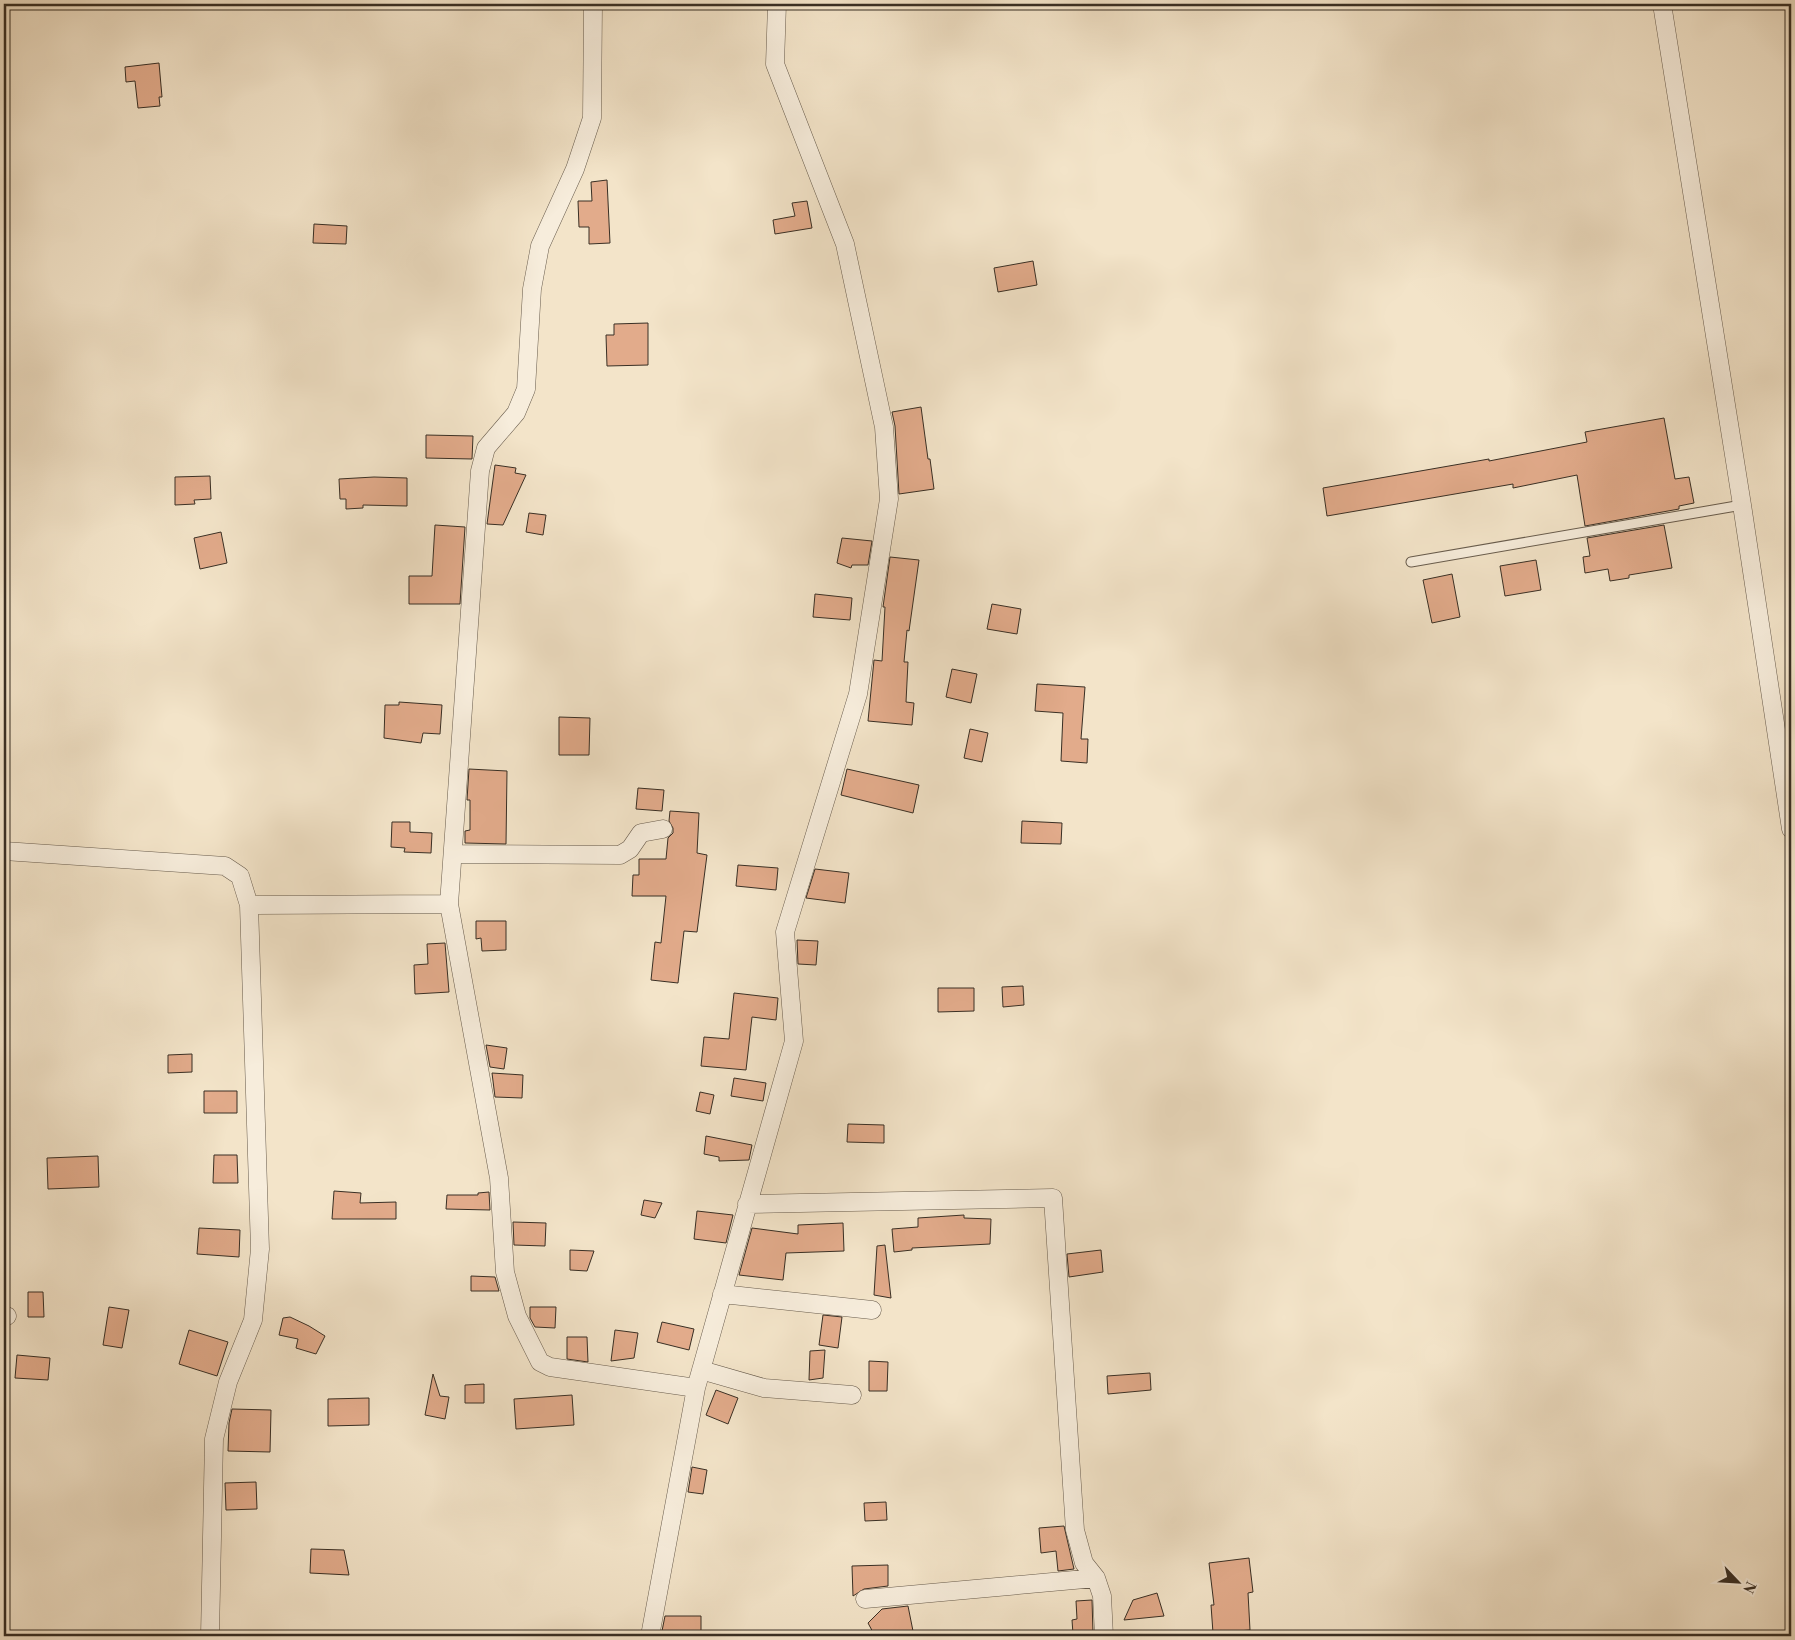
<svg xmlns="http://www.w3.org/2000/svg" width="1795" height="1640" font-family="'Libre Bodoni',serif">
<rect width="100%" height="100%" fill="#f3e4c9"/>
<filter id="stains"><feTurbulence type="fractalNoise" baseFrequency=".004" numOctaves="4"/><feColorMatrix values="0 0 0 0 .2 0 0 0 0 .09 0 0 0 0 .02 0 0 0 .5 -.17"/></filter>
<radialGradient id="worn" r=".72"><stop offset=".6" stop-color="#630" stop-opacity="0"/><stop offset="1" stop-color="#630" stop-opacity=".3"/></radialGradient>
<path fill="#e2ab8b" stroke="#392f24" d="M159,63l3,34h-3l1,9 -22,2 -3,-27 -9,1 -1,-15z
M607,180l3,63 -21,1v-17h-10l-1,-26h14l-1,-19z
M807,201l5,27 -37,6 -2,-14 22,-4 -3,-13z
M314,224l33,2 -1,18 -33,-1z
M1033,261l4,24 -39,7 -4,-24z
M648,323v42l-41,1 -1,-31h8v-11z
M921,407l7,52h2l4,30 -35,5 -4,-68 -3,-14z
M1664,418l11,61 14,-2 5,26 -15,3v3l-94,17 -8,-51 -64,13v-4l-186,32 -4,-28 166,-29v2l98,-19 -2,-10z
M426,435l47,1 -1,23 -46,-1z
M495,465l21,3 -1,5 11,2 -23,50 -16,-1z
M210,476l1,23 -17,1 1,4 -20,1v-28z
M374,477l33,1v28l-44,-1v3l-17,1v-10h-6l-1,-20z
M529,513l17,2 -3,20 -17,-3z
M435,525l30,2 -5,77h-51v-28h23z
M1664,525l8,43 -43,7v3l-19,3 -2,-12 -23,4 -2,-16 7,-1 -3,-18z
M221,532l6,31 -27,6 -6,-31z
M842,538l30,3 -4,24h-16l-1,3 -14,-5z
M890,557l29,3 -10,71 -2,-1 -3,32h4l-2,40 8,1 -2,22 -44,-4 6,-61 8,1 3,-54h-2z
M1536,560l5,30 -36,6 -5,-30z
M1452,574l8,43 -28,6 -9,-43z
M815,594l37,4 -2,22 -37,-3z
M992,604l29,5 -4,25 -30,-5z
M952,669l25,5 -6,29 -25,-6z
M1037,684l48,3 -4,52h7l-1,24 -26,-2 2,-48 -28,-2z
M399,702l43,3 -2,29 -17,-1 -2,10 -37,-5 1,-33h14z
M559,717l31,1 -1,37h-30z
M970,729l18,4 -6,29 -18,-4z
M469,769l38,2 -1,73 -41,-1v-12l5,-1v-30h-3z
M847,769l72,16 -6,28 -72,-18z
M638,788l26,2 -2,21 -26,-2z
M670,811l29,2 -2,40 10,2 -10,77 -13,-1 -6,52 -27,-3 4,-38 6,1 5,-47h-34l1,-21h6v-16h27l2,-21 5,-5v-5l-4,-7z
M1022,821l40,2 -1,21 -40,-1z
M392,822h18v10l22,1 -1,20 -27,-1 1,-4 -14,-1z
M738,865l40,3 -2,22 -40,-4z
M815,869l34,4 -4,30 -39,-5z
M476,921h30v29l-24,1 -1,-13 -5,1z
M797,940l21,1 -2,24 -18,-1z
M445,943l4,49 -34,2 -1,-29 14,-1 -1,-20z
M1023,986l1,19 -21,2 -1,-20z
M938,988h36v23l-36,1z
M734,993l44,5 -2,22 -24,-3 -6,53 -45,-4 3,-29 25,2z
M486,1045l21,3 -3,21 -14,-2z
M192,1054v18l-24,1v-18z
M492,1073l31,2 -1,23 -27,-1z
M734,1078l32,5 -3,18 -32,-5z
M204,1091h33v22h-33z
M700,1092l14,3 -4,19 -14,-3z
M848,1124l36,1v18l-37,-1z
M706,1136l46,9 -3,15 -30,1v-4l-15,-3z
M214,1155h23l1,28h-25z
M98,1156l1,31 -51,2 -1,-31z
M334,1191l27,2 -1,10 36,-1v17h-64z
M489,1192l1,18 -44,-1 1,-14h31v-2z
M644,1200l18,3 -7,15 -14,-3z
M697,1211l36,4 -7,28 -32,-4z
M964,1215v3l27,1 -1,25 -78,4v2l-18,2 -2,-23 26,-2v-9z
M513,1222l33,1 -1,23 -31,-1z
M843,1223l1,28 -58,2 -3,27 -44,-5 13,-47 46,6v-9z
M199,1228l41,2 -1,27 -42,-3z
M885,1245l6,53 -17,-3 3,-49z
M570,1250l24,1 -7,20 -17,-1z
M1101,1250l2,22 -34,5 -2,-23z
M471,1276l24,1 4,14h-28z
M28,1292h15l1,25h-16z
M109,1307l20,3 -7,38 -19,-3z
M530,1307h26l-1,21 -20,-1 -5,-9z
M823,1315l19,2 -4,31 -19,-3z
M290,1317l19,9 16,10 -9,18 -20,-6 2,-9 -19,-4 4,-17z
M662,1322l32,7 -5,21 -32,-8z
M189,1330l39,12 -11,34 -38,-12z
M615,1330l23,3 -4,25 -23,3z
M567,1337h20l1,25 -21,-3z
M825,1350l-2,28 -14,2 1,-29z
M17,1355l33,3 -2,22 -33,-2z
M869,1361l19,1 -1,29h-18z
M1150,1373l1,17 -43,4 -1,-18z
M433,1374l7,22 9,1 -4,22 -20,-4z
M484,1384v19h-19v-18z
M716,1390l22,8 -10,26 -22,-9z
M572,1395l2,30 -58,4 -2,-30z
M369,1398v27l-41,1v-27z
M232,1409l39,1 -1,42 -42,-1 1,-28z
M692,1467l15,3 -4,24 -15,-2z
M256,1482l1,27 -31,1 -1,-27z
M886,1502l1,18 -22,1 -1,-18z
M1064,1526l10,43 -16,2 -2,-20 -15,2 -2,-25z
M311,1549l33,1 5,25 -39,-2z
M1249,1558l4,34 -5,1 2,37 -37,3 -2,-28h3l-5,-42z
M888,1565v21l-24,3 -11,7 -1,-30z
M1157,1593l7,23 -40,4 9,-20z
M1092,1600l1,33 -20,1 -1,-14 5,-1 -1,-18z
M908,1606l6,30h-39l-7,-13 14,-14z
M665,1616h36v20h-40z"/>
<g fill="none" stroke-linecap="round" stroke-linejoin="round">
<defs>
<path id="lane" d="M1411,562l331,-57"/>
<path id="street" d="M593,4l-1,114 -17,51 -35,77 -8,43 -6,100 -10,24 -30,35 -6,23 -31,433 50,274 6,94 12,44 23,46 10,5 146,21
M1662,4l80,501 49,324
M4,851l221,15 15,10 9,29 11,344 -7,71 -25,62 -14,57 -4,197
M453,854l167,1 10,-6 11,-16 22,-4
M249,905l200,-1
M747,1204l306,-6 22,332 9,33 12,15 6,18 2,40
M722,1294l150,16
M4,1315l3,1
M701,1370l63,18 88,7
M865,1599l231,-21
M650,1636l46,-248 98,-347 -9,-109 73,-238 31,-195 -5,-72 -39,-183 -70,-180 2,-60"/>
</defs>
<use href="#lane" stroke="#685c4d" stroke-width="11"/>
<use href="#street" stroke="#685c4d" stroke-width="19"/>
<use href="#lane" stroke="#f7eddc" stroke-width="9"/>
<use href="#street" stroke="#f7eddc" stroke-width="18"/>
</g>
<rect width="1795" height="1640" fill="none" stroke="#f3e4c9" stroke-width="20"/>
<rect x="5" y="5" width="1785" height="1630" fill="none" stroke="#392f24" stroke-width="2.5"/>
<rect x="10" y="10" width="1775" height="1620" fill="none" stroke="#392f24"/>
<g transform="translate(1738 1582) rotate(115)" stroke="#f7eddc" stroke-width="4" paint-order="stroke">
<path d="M0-4L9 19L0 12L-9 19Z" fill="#392f24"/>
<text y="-8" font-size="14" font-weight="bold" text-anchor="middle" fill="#392f24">N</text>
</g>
<rect width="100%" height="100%" filter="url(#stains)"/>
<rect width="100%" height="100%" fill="url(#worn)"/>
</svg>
